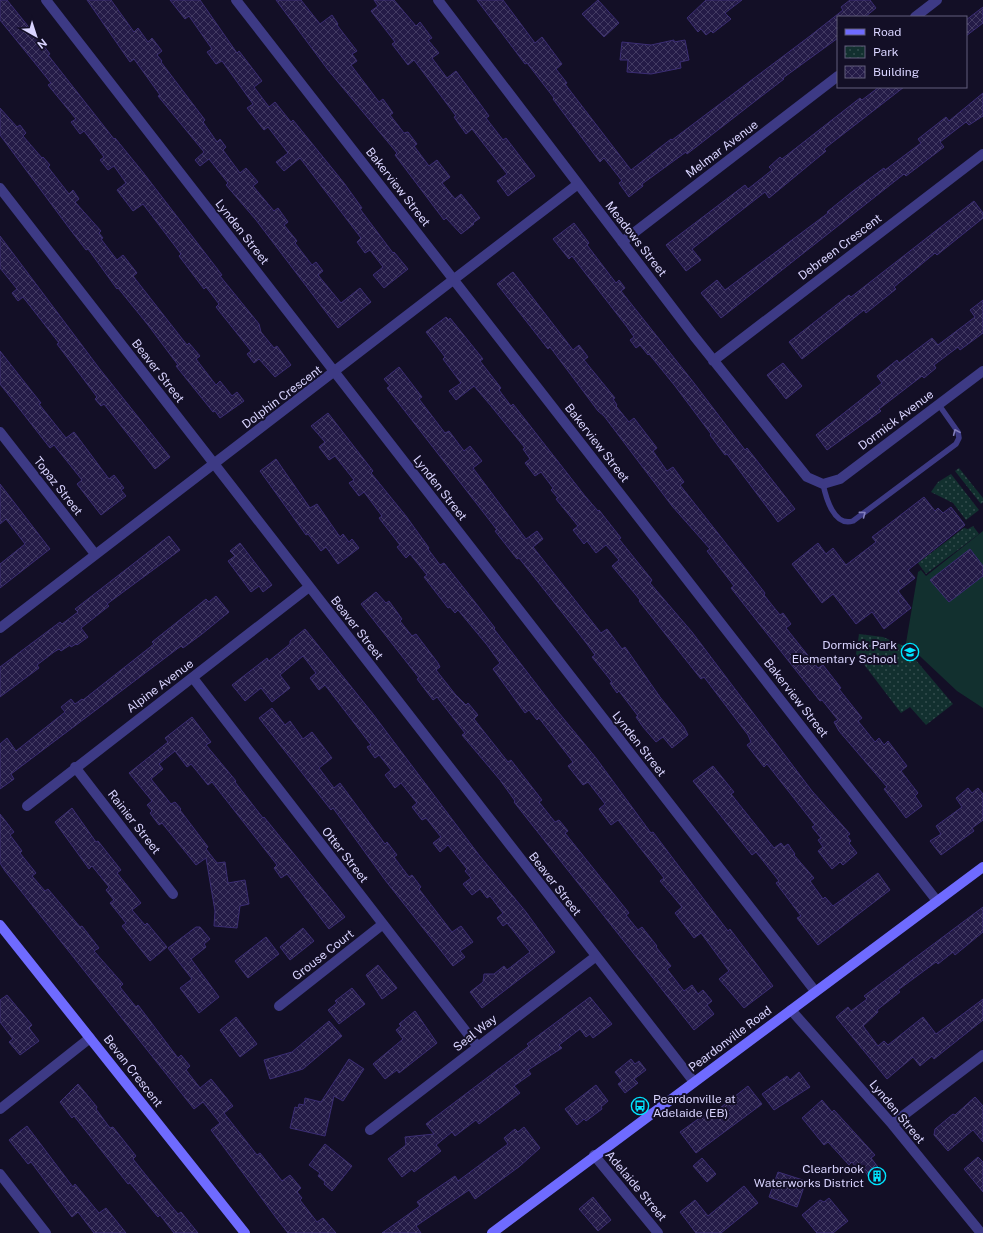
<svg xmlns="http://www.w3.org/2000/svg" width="983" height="1233" font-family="'Public Sans',sans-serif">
<defs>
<pattern id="park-dots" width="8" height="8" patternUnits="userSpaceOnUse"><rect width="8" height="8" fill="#12302f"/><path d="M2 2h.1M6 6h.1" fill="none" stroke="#344d4e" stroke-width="1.8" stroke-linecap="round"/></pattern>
<pattern id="building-cross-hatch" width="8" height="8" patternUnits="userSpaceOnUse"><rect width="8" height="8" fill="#241b47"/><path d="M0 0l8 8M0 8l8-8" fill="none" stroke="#433b63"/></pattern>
</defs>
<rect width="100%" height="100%" fill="#130f26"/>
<path fill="url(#park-dots)" d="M959,468l24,30v4l-2,2 -26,-33z
M951,474l28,36 -13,10 -13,-17 -22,-11 7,-10z
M973,526l6,8 -53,40 -8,-11 46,-35 4,1z
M859,634l24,3 21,9 49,58 -27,21 -16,-18 -9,6 -45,-59z"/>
<path fill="#12302f" d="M983,531v177l-26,-17 -51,-48 12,-71 3,-2 5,6z"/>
<path fill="url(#building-cross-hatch)" stroke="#3b2d73" d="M0,0h7l33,41 10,13 -2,1 66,84 1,-1 27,33 80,104 -2,1 39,48 2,8 13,16 3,-2 14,19 -16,12 -16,-18 -5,4 -7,-9 4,-3 -35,-44 3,-3 -13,-17 -2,2 -25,-33 2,-2 -38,-50 -10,7 -16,-21 9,-7 -12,-17 -6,4 -8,-10 4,-3 -20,-26 -4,3 -9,-12 5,-3 -28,-34 3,-2 -51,-63z
M87,0h24l23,32 4,-4 10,14 4,-4 10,13 -5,4 5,6 -1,1 44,58 -2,2 14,20 3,-3 6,8 -3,3 17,23 6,-5 12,14 -5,4 21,25 4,-3 10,14 -4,3 13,16 -2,2 17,22 4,-3 7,9 -5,4 23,28 19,-15 11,14 -33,26 -82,-108 -30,-35 2,-2 -19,-24 -9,7 -5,-6 9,-8 -46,-56 2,-1 -26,-36 -4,3z
M170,0h30l37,53 2,-2 23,30 -8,6 15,20 6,-5 16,20 2,-2 51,63 18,25 -2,1 33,44 1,-1 14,17 -24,19 -11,-13 10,-8 -13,-17 -5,3 -8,-11 4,-4 -61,-80 -16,13 -8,-9 12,-9 -20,-26 -4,3 -17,-22 6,-4 -31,-43 -6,3 -9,-12 5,-3 -23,-33 -4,3z
M276,0h25l19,24 12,-9 6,9 -1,1 20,26 -5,3 5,7 -6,4 28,37 4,-3 10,14 -3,2 14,18 4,-1 9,12 -3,2 15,20 8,-6 13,17 -8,6 13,16 6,-5 19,24 -7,5 1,1 -13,10 -15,-16 -2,2 -49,-65 2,-2 -69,-83z
M374,0h20l22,26 4,-4 12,16 -4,2 11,13 -7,5 15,20 9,-7 33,45 -3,2 17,22 3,-2 29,38 -27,20 -11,-15 10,-7 -35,-45 -6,5 -12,-17 2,-1 -42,-56 -6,5 -16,-21 3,-2 -24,-31 7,-5z
M477,0h26l32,43 7,-6 20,27 -6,5 11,14 -2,1 66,86 40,-31 1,1 138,-104 33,-26 -2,-3 9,-7h20l6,8 -11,9h-27v21l-55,40 1,1 -30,23 -67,52 -1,-2 -44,32 1,2 -14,11 -10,-14 3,-2 -18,-23 -4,4 -47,-63 1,-1 -27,-35 -2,1z
M598,0l21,23 -15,14 -22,-23z
M706,0h36l-17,13 6,6 -18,14 -2,-2 -5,4 -5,-6 -3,3 -11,-14z
M983,7v16l-17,13v-16z
M674,40v2l11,-2 4,20 -9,2 1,6 -30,6 -24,-2 1,-12h-8l2,-18 29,3z
M879,87h25l-80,62 2,2 -57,47 -4,-6 -73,57 9,11 -15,11 -20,-26 79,-60 3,4 24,-19 -3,-3 11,-10 2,2 78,-61 2,2z
M983,93v23l-14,9 -3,-3 -26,20 4,5 -38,29 -2,-2 -183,144 -20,-25 16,-13 8,10 103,-77 -1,-1 26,-21 31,-23 1,2 36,-27 -3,-4 28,-22 3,4z
M0,108l17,19 3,-2 6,8 -3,3 19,22 1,-1 7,8 -2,2 21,27 4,-4 6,9 -4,3 26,29 -2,2 4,5 -2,1 16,21 6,-5 14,18 -4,3 54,69 2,-2 11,13 -4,3 20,26 4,-4 12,15 5,-4 7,9 -24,17 -5,-7 -2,1 -37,-46 2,-1 -30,-40 -30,-37 -1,1 -29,-40 -2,1 -17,-22 -69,-93z
M974,201l9,12v5l-46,37 -2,-2 -41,34 2,2 -30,24 -2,-3 -62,49 -13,-17 60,-47 2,2z
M574,223l15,20 -2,2 29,38 3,-3 6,8 -4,3 73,92 51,67 2,-2 48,61 -17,13 -51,-68 -2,1 -15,-20 1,-1 -36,-48 -26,-32 -1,1 -8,-10 -4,3 -6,-8 4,-3 -7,-10 -55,-71 -3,3 -16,-20z
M0,236l99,132 71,89 -15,12 -51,-65 -3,2 -6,-7 2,-2 -40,-53 2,-1 -36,-46 -5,4 -6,-8 5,-4 -17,-21z
M513,272l60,78 6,-5 9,12 -4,3 31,38 -2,1 4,6 -1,1 13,16 5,-4 23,30 -4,3 14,20 6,-4 11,15 -4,3 85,108 -1,2 16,20 3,-2 8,11 -5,4 32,40 5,-3 18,23 -2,1 23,29 -4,3 17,21 4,-4 5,7 4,-4 19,25 -6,5 17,22 -3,3 7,10 -16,12 -22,-29 3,-2 -48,-56 -5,-9 4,-2 -16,-20 -2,1 -89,-113 3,-2 -27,-35 3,-2 -38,-43 -68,-90 -6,-5 -48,-64 -2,2 -51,-65z
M983,300v33l-23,17 -2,-3 -24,18 2,3 -12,10 -2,-2 -43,33 2,2 -54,39 -11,-15 66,-52 -5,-7 20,-16 2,3 33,-25 6,7 37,-28 -5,-7z
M446,317l3,3 1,-2 33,41 -3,2 21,27 -2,2 12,16 2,-2 72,92 13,15 1,-1 22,28 -2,1 33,41 -2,3 42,49 120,159 38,43 -3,2 4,5 -2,2 8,10 -14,12 -3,-3 -8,7 -14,-18 5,-4 -5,-7 3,-2 -9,-11 3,-2 -48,-61 -3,3 -17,-22 4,-3 -3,-7 -44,-58 -3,2 -62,-78 1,-1 -28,-34 7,-6 -13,-15 -10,8 -9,-12 -3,3 -11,-14 5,-4 -22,-27 2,-1 -7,-8 2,-2 -12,-16 -6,4 -10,-13 5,-4 -7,-10 2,-1 -34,-42 -17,-20 -18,14 -7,-9 12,-8 -18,-24 2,-2 -19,-25z
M0,351l41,52 -2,1 27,34 8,-6 35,47 5,-4 10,13 -3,2 5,6 -25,19 -24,-31 5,-4 -28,-35 -4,3 -50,-64z
M783,363l19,23 -16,13 -19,-24z
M399,367l23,30 -3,2 26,34 4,-2 15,20 6,-5 12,15 -9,7 53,71 11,-8 6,8 -10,8 68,86 6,-4 15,20 3,-2 35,50 24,30 4,8 -16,13 -9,-11 -7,5 -13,-15 -7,-10 2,-1 -19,-25 -2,2 -7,-10 2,-1 -20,-25 3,-2 -8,-11 -68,-86 -2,1 -22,-28 2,-1 -110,-142 3,-2 -6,-7z
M328,413l45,58 -2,2 35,43 23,32 -1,1 12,16 4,-2 34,43 17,22 -1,1 60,78 42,51 55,75 2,-1 46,61 29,38 2,-2 43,57 -29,22 -25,-29 10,-8 -28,-38 -7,5 -19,-25 7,-6 -22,-26 4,-3 -46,-58 -7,5 -12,-16 6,-5 -17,-22 -5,3 -15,-19 5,-4 -34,-44 -2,2 -8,-10 -4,3 -32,-44 7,-6 -13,-18 -29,-35 -3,3 -5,-6 -2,1 -24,-31 3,-2 -17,-21 -4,4 -9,-11 3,-2 -21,-27 3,-2 -18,-24 -5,4 -10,-13 5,-3 -19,-24 -6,4 -10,-13 6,-5 -14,-16z
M276,459l34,49 7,-4 23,33 3,-3 6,8 3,-3 7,9 -21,16 -12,-17 -5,4 -13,-17 -2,1 -46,-64z
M0,484l50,65 -50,39v-24l25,-20 -19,-25 -6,5z
M924,497l11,14 3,-3 5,5 8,-6 14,18 -57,45 7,8 -17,13 13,17 -27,21 -12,-17 -16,12 -23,-30 -11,9 -30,-39 26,-21 8,11 7,-6 13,17 30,-23 -4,-5z
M169,536l11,14 -73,54 2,2 -28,22 7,9 -11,8 -1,-1 -5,3 -1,-2 -9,6 -2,-2 -5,3 -17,13 2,3 -39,29v-30l60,-45 2,2 16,-12 -3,-3z
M240,543l32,42 -9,7 -4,-6 -8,6 -23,-31 7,-5 -5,-5z
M970,549l13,17v10l-34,26 -19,-22z
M376,592l10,11 3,-2 13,18 -2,2 12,15 4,-2 22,29 2,4 -4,3 19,24 11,11 2,-2 10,12 -4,4 34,43 3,-2 31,40 -3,2 16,20 4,-2 9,11 -3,2 64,80 -3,2 12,15 4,-3 15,19 -1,1 15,19 -4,3 17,22 8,-6 6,9 5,-4 9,11 -5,4 7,9 -20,16 -180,-228 1,-1 -15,-21 -38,-45 3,-2 -28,-36 -4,3 -16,-21 2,-1 -58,-74z
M216,596l13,16 -27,22 -19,14 -2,-2 -170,128 3,5 -14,10v-45l7,-6 9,13 49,-39 -4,-5 10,-8 4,5 7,-5 1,1 71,-56 -2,-2 54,-43 3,3z
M305,629l68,85 106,141 47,57 29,40 -73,56 -12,-16 13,-10 1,-8h10l10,-8 3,4 23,-18 -23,-29 -4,3 -6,-8 6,-5 -13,-17 -3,2 -7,-9 -8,6 -9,-11 8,-6 -6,-7 2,-2 -19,-24 -8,7 -7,-9 8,-6 -15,-19 -4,2 -10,-13 5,-4 -16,-20 -6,5 -10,-13 6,-5 -12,-15 -4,3 -8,-11 4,-2 -46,-60 -6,5 -9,-12 6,-5 -13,-17 -23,19 10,13 -18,14 -11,-14 -16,13 -13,-16 35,-27 2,3 21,-17v-3z
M272,708l13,17 5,-4 13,18 9,-7 20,26 -13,10 15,20 6,-5 45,61 2,-2 10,13 -3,2 15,20 3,-2 9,12 -2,2 33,43 9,-6 12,16 -13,9 5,6 -12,9 -68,-86 -52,-72 -2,2 -72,-92z
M192,717l19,25 -5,3 30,36 -1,1 28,36 1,-1 81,100 -16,12 -42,-55 -6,4 -7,-10 3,-3 -65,-83 -4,3 -17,-21 -4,3 -12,-16 -16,13 4,5 -12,10 20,25 4,-2 6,7 -1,1 28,37 -2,2 11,14 8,-1 3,21 17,-3 4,24 -9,2 -3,22 -23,-2 1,-15 -9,-53 -10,7 -34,-42 -3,2 -9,-12 2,-2 -5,-6 5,-4 -23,-28 39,-31 -3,-4z
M713,766l21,26 -3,2 43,54 7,-5 3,4 4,-3 7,10 -1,1 20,23 -4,3 13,18 2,-2 8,9 45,-33 12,17 -72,55 -21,-27 4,-2 -25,-33 3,-2 -23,-29 -4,3 -59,-74z
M968,788l4,5 6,-5 5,6v26l-11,8 2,3 -33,24 -11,-14 11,-7 -5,-8 26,-19 -6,-9z
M72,808l24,34 2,-1 23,29 -4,3 24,30 -9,7 13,15 2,-2 20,24 -17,14 -28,-35 4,-3 -16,-20 4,-3 -8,-10 3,-3 -17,-21 -3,3 -34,-47z
M0,814l14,18 -4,3 12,16 -2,2 16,20 -4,3 13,15 3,-2 32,38 2,-1 17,22 -5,3 29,33 -3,3 16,20 2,-2 40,53 3,-3 9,11 -4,4 14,18 11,-9 22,27 -9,7 33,42 3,-2 22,28 8,-6 11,13 -4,4 5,6 -2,2 17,22 6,-4 13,15h-48l-11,-14 -66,-89 9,-7 -17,-21 -9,7 -189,-238 -5,-8z
M983,907v25l-28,23 -2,-3 -15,12 -2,-2 -38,28 2,2 -23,18 1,2 -15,14 15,20 6,-5 4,4 35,-28 13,17 47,-35v21l-49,39 -2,-3 -12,10 -7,-9 -26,22 -51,-62 12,-10 3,4 16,-12 -3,-3z
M196,927h4l10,12 -6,5 2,3 -15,12 28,38 -20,16 -19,-25 12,-9 -24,-31z
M303,928l11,13 -24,19 -10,-13z
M266,937l13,17 -31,24 -13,-17z
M378,965l19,23 -15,11 -16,-24z
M352,988l13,16 -26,20 -11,-14 9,-7 -2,-2z
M7,995l25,30 -3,3 10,13 -19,14 -11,-13 4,-3 -13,-17v-22z
M590,997l22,27 -19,14 -3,-4 -4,3 -6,-8 -21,16 3,3 -34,22 3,4 -17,12 6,7 -41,31 -3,-4 -21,16 -3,-4 -16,13 5,6 -27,21 -2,-3 -10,8 -14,-18 18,-14 -1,-8 29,-3 -8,-10 103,-78 -2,-2z
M415,1011l22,32 -38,30 -2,-3 -12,9 -12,-15 30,-25 -7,-9 5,-4 -2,-2z
M236,1017l21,27 -17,13 -20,-27z
M329,1021l13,15 -39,33 -33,10 -6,-19 28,-8z
M349,1059l15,10 -21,32 -9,-5 -9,40 -35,-8 5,-21 3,1 1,-4 5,1 1,-7 16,4z
M631,1059l4,5 4,-3 7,9 -12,9 4,4 -13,10 -7,-9 4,-3 -7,-9z
M799,1072l11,15 -36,23 -12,-16 25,-18 3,4z
M78,1084l19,23 -1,2 14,19 3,-1 23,29 -3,3 16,20 29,35 3,-2 17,21h-24l-14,-18 -2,2 -28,-34 -2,1 -54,-68 -2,2 -12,-16z
M596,1085l12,16 -7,6 1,2 -16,12 -2,-2 -7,6 -12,-16z
M748,1086l14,18 -66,49 -16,-21 28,-20 3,3z
M975,1097l8,9v36l-10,-12 -25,21 -14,-16 1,-6 18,-15 2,1z
M822,1100l10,12 2,-2 41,45 -4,3 13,17 -10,8 -13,-16 -3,3 -6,-8 -3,3 -21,-23 -4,3 -22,-27z
M27,1126l46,61 2,-3 24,29 7,-5 20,25h-32l-16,-21 -6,5 -41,-55 -3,2 -19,-24z
M524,1127l16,21 -20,18 -45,33 -6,-9 -53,36 5,7h-39l38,-27 -3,-4 38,-26 3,5 50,-37 -4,-6 11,-9 3,3z
M325,1144l27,22 -20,25 -8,-7 1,-2 -7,-6 2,-3 -11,-8z
M978,1157l5,5v30l-19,-23z
M702,1158l14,16 -9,8 -14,-16z
M778,1172l28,9 -9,26 -28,-10z
M744,1186l14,17 -37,30h-25l-16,-21 15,-12 13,16z
M593,1197l18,23 -13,11 -19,-22z
M829,1198l19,23 -15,12h-16l-15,-18 18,-15 4,2z"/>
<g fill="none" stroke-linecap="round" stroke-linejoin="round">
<path stroke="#3d3a85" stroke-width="5.5" d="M823,484c3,14 11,43 30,37l103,-77 3,-6 -1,-6 -19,-27"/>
<path stroke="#3d3a85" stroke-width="10" d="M46,0l769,991
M236,0l701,901
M438,0l256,336 113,141 16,7 17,-5 143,-108
M915,17l22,-17
M0,188l694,894
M622,242l216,-166
M713,361l270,-207
M0,432l95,122
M0,628l578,-444
M193,678l285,369
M75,767l98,127
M27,806l282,-219
M279,1006l104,-82
M791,1010l101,114 89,109
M0,1109l90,-71
M892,1124l91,-69
M370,1130l225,-173
M594,1155l64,78
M0,1174l46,59"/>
<path stroke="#6f6bff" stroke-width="10" d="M0,925l245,308
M492,1233l491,-366"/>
</g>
<defs><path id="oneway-chevron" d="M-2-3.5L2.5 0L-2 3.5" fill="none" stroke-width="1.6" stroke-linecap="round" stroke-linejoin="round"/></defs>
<g stroke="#837fbc">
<use href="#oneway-chevron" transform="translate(956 432) rotate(-114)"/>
<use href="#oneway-chevron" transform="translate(863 514) rotate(-37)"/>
</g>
<defs>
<symbol id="school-ring" viewBox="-11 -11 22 22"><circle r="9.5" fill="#130f26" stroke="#00e5ff" stroke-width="1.5"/><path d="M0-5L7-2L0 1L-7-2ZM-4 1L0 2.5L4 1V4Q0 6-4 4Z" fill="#00e5ff"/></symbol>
<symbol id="bus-ring" viewBox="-11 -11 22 22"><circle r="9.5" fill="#130f26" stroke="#00e5ff" stroke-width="1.5"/><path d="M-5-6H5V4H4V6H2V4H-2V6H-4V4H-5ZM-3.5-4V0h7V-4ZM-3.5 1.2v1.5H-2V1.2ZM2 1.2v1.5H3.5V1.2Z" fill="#00e5ff"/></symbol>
<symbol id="building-ring" viewBox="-11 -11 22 22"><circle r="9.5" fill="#130f26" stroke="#00e5ff" stroke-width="1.5"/><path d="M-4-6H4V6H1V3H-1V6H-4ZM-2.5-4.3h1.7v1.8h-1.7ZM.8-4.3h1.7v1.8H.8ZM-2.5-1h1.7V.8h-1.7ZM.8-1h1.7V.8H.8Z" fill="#00e5ff"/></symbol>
</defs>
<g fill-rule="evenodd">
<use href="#school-ring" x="900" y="642" width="20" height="20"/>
<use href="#bus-ring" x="630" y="1096" width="20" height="20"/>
<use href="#building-ring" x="867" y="1166" width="20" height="20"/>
</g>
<g text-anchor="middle" stroke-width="4" stroke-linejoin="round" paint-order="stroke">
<g font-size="12" fill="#d9d4ff" stroke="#130f26">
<text transform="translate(722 149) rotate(-37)" y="4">Melmar Avenue</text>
<text transform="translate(398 187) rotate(52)" y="4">Bakerview Street</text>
<text transform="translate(242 232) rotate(52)" y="4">Lynden Street</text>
<text transform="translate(636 239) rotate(52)" y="4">Meadows Street</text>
<text transform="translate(840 247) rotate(-37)" y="4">Debreen Crescent</text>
<text transform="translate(158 371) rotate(52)" y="4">Beaver Street</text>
<text transform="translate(282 397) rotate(-37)" y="4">Dolphin Crescent</text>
<text transform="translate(896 420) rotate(-37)" y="4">Dormick Avenue</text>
<text transform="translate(597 443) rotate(52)" y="4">Bakerview Street</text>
<text transform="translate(58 486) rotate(52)" y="4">Topaz Street</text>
<text transform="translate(440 488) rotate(52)" y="4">Lynden Street</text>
<text transform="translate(357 628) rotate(52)" y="4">Beaver Street</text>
<text transform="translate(160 686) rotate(-37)" y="4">Alpine Avenue</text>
<text transform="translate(796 698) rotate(52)" y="4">Bakerview Street</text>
<text transform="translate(639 744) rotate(52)" y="4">Lynden Street</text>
<text transform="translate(134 822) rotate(52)" y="4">Rainier Street</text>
<text transform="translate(345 855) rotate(52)" y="4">Otter Street</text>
<text transform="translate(555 884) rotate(52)" y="4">Beaver Street</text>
<text transform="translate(323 955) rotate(-38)" y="4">Grouse Court</text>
<text transform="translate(475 1033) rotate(-38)" y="4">Seal Way</text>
<text transform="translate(730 1039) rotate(-37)" y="4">Peardonville Road</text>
<text transform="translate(133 1071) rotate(52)" y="4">Bevan Crescent</text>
<text transform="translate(897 1112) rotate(50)" y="4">Lynden Street</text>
<text transform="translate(636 1186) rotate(50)" y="4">Adelaide Street</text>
</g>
<g font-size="12" fill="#d9d4ff" stroke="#130f26" text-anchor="end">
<text x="897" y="649">Dormick Park<tspan x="897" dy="14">Elementary School</tspan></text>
<text x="653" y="1103" text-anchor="start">Peardonville at<tspan x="653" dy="14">Adelaide (EB)</tspan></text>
<text x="864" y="1173">Clearbrook<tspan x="864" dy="14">Waterworks District</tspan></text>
</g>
</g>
<rect x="837" y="16" width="130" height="72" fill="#130f26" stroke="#625e7d"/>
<rect x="845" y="29" width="20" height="6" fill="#6f6bff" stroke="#625e7d"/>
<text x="873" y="36" font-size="12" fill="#d9d4ff">Road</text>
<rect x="845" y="46" width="20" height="12" fill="url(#park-dots)" stroke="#625e7d"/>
<text x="873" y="56" font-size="12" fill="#d9d4ff">Park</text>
<rect x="845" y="66" width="20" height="12" fill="url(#building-cross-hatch)" stroke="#625e7d"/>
<text x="873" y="76" font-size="12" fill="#d9d4ff">Building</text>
<g transform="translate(36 36) rotate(141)" stroke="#130f26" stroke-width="3" paint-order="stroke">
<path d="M0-3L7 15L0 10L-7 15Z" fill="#d9d4ff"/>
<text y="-6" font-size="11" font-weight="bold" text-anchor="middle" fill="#d9d4ff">N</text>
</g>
</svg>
